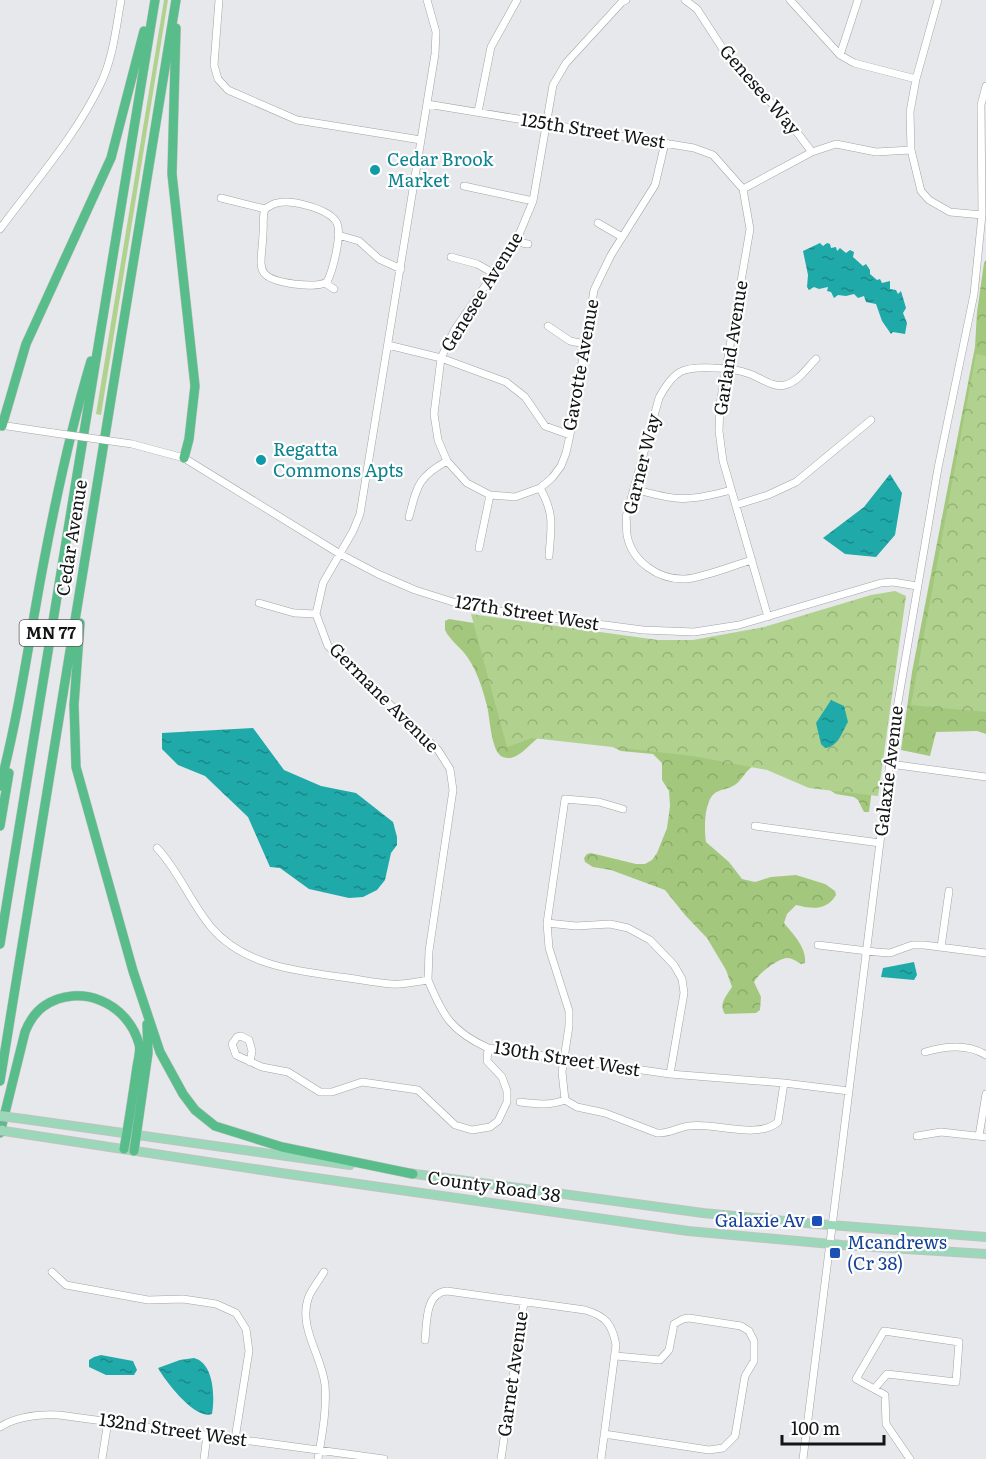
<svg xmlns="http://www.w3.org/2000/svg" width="986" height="1459" font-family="Literata,serif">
<defs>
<pattern id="forest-crowns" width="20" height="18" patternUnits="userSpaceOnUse" patternTransform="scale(1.5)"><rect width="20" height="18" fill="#a3c87d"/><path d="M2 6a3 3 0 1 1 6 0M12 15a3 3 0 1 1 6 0" fill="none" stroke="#8bab6b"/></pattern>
<pattern id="park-crowns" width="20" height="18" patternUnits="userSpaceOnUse" patternTransform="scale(1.5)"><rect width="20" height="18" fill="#b0d28e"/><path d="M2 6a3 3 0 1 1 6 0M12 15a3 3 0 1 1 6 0" fill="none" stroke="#96b37a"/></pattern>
<pattern id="water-ripples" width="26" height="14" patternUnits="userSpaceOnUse" patternTransform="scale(1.5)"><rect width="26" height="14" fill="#20a9a9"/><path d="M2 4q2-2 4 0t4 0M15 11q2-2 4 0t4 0" fill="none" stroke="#1b8888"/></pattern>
</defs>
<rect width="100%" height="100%" fill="#e7e8eb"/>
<path fill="#b0d28e" d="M164,0h4l-67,415 -5,-1z"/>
<path fill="url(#forest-crowns)" d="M986,260v474l-9,-3 -41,1 -6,24 -29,-6 11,-78 63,-325 2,-35 7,-49z
M449,619l118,19 307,136 -5,38h-5l-6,-12 -4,-3 -18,-3 -19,-12 -64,-16c-8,5 -12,16 -20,20 -5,3 -12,3 -18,7 -11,8 -11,36 -9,49l23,20 13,17 13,3 16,-5 25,-2 29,9 10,7 1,4c-9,16 -25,14 -40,10l-9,9 -3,9c9,11 23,25 21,40l-4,1c-5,-3 -9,-6 -14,-6 -10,1 -29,16 -33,24l7,15 -1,13 -4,3 -31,1c-7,-10 2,-19 7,-27l-6,-17 -19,-32 -22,-23 -20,-25 -54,-20 -18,-3 -8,-5 -1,-4 3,-4 4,-1 45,11h9l7,-4 5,-7 10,-25 3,-22 -1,-15 -7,-11v-17l-9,-9 -32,-3 -12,-6 -68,-9c-11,6 -23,27 -38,21 -12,-4 -13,-40 -16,-51 -4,-16 -10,-35 -19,-48 -6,-10 -18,-17 -23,-28v-9z"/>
<path fill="url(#park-crowns)" d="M976,354l10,2v356l-75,-7z
M895,591l11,5 -28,200 -69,-8 -42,-18 -74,-14 -161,-18 -25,9 -36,-133 187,26h35l71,-13 107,-32z"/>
<path fill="url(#water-ripples)" d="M820,243l3,3 4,-3 3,1 1,4 5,-1 1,4 3,-3 6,5 4,-3 4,2 -1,5 10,9 3,-2 4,6v4l7,6 3,-1 2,4 8,-2v8l6,1 2,4 3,-3 5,17 -3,5 4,10 -2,11 -12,-2 -2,2 -9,-13 -6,-17 -10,-2 -2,-6 -6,2 -4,-4 -8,2 -8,-1 -4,3 -3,-6 -4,-1 1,-4 -9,2 -5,-2 -5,3 -2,-3 1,-12 -5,-24z
M890,474l12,19 -7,42 -19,22 -31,-3 -22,-16 41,-31z
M831,700l13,6 4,16c-6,9 -9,25 -23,26l-4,-4 -5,-21z
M253,728l31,42 37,16 35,7 37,29 4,15v8l-6,8 -6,27 -8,10 -14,7 -14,1 -40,-9 -29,-21 -10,-1 -22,-50 -43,-41 -27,-11 -16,-16v-16z
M914,962l3,13 -3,5 -33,-3 2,-9z
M101,1355l32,6 4,9 -3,5h-28l-17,-8v-7l5,-3z
M194,1358c20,5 21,39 18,56 -17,6 -46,-32 -54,-46l22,-8z"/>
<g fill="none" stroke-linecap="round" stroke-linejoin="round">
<defs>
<path id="minor" d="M219,0l-5,65 4,14 10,11 69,30 124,20
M427,0l9,32 -1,22 -75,460 -7,17 -30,52 -7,31 12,32 110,104 12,19 3,21 -24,161 -1,29
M626,0l-4,2 -56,61 -13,22 -20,116 -17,41 -61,87 -14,29 -7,56 4,26 9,21 20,22 23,12 25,2 25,-9 12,-10 9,-12 5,-13 4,-18 24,-145 17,-35 44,-70 10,-42
M685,0l12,9 35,54 54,55 26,34
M790,0l50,55 14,8 62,16
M938,0l-22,79 -6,33 1,38 10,41 8,9 21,12 32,3
M840,55l18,-55
M427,104l267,44 19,7 30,34
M478,112l13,-65 26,-47
M464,186l69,15
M743,189l7,40 -30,175 -1,27 4,30 45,156
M743,189l69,-37 24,-8 40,8 35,-2
M221,198l44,11c3,-2 7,-5 12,-6 14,-4 53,6 60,20 5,12 -4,47 -10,59 -9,5 -23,3 -33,2 -43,-6 -32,-17 -31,-51 1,-9 -1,-16 2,-24
M598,223l24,14
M0,229c34,-46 75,-92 100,-144 13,-26 16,-57 21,-85
M338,235l21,6 20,18 22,10
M516,242l12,2
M451,257l26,7 18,10
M325,283l9,6
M548,326l22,15 15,3
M388,345l53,13 65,24 19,15 20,29 25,9
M0,425l54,8
M132,444l52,14 156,96 38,20 37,16 38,12 46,9 144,19 51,2 45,-7 142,-42 12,-1 24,4
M540,488c15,27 11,38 9,68
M634,489c42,12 54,13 97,1
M736,505l32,-10 28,-13 75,-62
M409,517c8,-31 9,-40 38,-56
M479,548l11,-53
M752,560c-18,5 -49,18 -67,19 -26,1 -53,-17 -58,-44 -1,-6 0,-12 -1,-18l33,-119c15,-28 24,-32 55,-30 12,0 25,2 36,6 11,4 23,14 35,11 13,-3 22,-17 31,-26
M259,603l35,10 22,1
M890,764l96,13
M755,826l125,17
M157,848c22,23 33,54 54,79 32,38 84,44 130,50 17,2 34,6 50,7 12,1 25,-2 37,-4 15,36 23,51 60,68l182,26 114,9 65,8
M547,923l29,3 34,-2 18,4 22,12 24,25 8,14 2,14 -14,81
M818,945l58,7 14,1 22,-8h12l62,8
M941,947l8,-56
M925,1052c20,-6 42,-9 61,3
M250,1062l2,-11 -3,-11 -8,-4 -4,1 -5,7 4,11 26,12 26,5 32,20h12l30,-10 56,8 37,35 17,5 18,-3 8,-6 9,-19v-11l-5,-14 -15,-16 1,-13
M565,1100l-3,-28 7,-46v-15l-20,-63 -2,-25 18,-124 34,3 24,7
M565,1100l12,7 28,6 52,20c12,1 21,-6 32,-7 26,-4 68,14 89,-4l6,-39
M520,1102c16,2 29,4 45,-2
M917,1136l24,-4 45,5
M979,1136l7,-42
M52,1272l14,13 82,15 35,-1 33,5 20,9 10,16 3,22 -14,88
M425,1340c2,-18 0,-47 22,-49l138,19c21,6 27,14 31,35l-15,114
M875,1388l12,-14 69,8 3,-40 -75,-11 -28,48 29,16 1,29 24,35
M0,1427c18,-11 38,-13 59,-12l325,44
M604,1434l105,16 14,-2 12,-12 10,-60 9,-15v-20l-5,-10 -8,-5 -52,-8 -6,1 -9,5 -5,26 -9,10 -44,-4
M102,1459l6,-38
M204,1459l3,-24
M318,1459c4,-24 9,-49 7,-74 -3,-30 -28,-58 -16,-89 4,-8 10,-16 15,-24
M501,1459l23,-157
M803,1459l93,-745 42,-246 36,-174 8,-79 -1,-110 5,-19"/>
<path id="major" d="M24,1119l326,46
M4,1131l277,42 407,58 154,14 144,9
M408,1173l295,40 114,11 169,13"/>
<path id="highway" d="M176,28l-4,146 23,212 -6,53 -5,19
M2,426l24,-82 85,-186 33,-127
M80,623l-6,82 2,62 57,204 27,81 23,42 12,16 20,16 67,21 131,27
M0,786c19,-72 29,-146 43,-220 13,-69 28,-138 48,-205
M0,826l9,-53
M0,944l155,-944
M0,1081l176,-1081
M0,1133l25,-101c4,-10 9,-19 19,-26 36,-24 84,-3 95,38 2,6 -1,16 -2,23 -4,27 -8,55 -13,82
M134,1151l14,-98 -1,-29"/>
</defs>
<use href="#minor" stroke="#a2a3a5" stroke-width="8"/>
<use href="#major" stroke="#c2c2c2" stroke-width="10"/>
<use href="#highway" stroke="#c2c2c2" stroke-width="10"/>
<use href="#minor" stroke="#fff" stroke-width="7"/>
<use href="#major" stroke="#9bd7b9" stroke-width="8"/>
<use href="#highway" stroke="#59bd8b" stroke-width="9"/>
<defs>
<path id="minor-bridge" d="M54,433l78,11"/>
<path id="major-bridge" d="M0,1116l24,3
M0,1130l4,1"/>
</defs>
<use href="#minor-bridge" stroke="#a2a3a5" stroke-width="8" stroke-linecap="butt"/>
<use href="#major-bridge" stroke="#c2c2c2" stroke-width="10" stroke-linecap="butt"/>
<use href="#minor-bridge" stroke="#fff" stroke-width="7"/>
<use href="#major-bridge" stroke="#9bd7b9" stroke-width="8"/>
</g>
<g fill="#0f9aa8" stroke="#fff" stroke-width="2">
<circle cx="375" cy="170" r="6"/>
<circle cx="261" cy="460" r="6"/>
</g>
<g fill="#1a4fb4" stroke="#fff" stroke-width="2">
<rect x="811" y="1215" width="12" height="12" rx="3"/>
<rect x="829" y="1247" width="12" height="12" rx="3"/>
</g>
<g text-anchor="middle" stroke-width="4.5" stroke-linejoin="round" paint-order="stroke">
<rect fill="#fff" stroke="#5a5a5b" stroke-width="1.5" x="19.5" y="620" width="63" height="26" rx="4.5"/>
<g font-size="16" font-weight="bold" fill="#131415">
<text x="51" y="639">MN 77</text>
</g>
<g font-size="18" fill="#131415" stroke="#fff">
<text transform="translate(760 90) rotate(49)" y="6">Genesee Way</text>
<text transform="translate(593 131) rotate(9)" y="6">125th Street West</text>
<text transform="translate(482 292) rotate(-58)" y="6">Genesee Avenue</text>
<text transform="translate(731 348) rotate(-81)" y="6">Garland Avenue</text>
<text transform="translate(581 365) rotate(-80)" y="6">Gavotte Avenue</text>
<text transform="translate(642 464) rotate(-76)" y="6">Garner Way</text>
<text transform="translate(72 538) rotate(-81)" y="6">Cedar Avenue</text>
<text transform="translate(527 613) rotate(9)" y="6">127th Street West</text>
<text transform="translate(384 698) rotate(45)" y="6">Germane Avenue</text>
<text transform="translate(889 771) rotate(-83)" y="6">Galaxie Avenue</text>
<text transform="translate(567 1059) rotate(9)" y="6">130th Street West</text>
<text transform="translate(494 1187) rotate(8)" y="6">County Road 38</text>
<text transform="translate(513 1374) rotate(-82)" y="6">Garnet Avenue</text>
<text transform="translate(173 1430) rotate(8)" y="6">132nd Street West</text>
</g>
<g font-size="18" fill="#0d838f" stroke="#fff" text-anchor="start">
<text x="387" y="166">Cedar Brook<tspan x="387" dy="21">Market</tspan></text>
<text x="273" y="456">Regatta<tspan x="273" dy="21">Commons Apts</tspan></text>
</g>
<g font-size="18" fill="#164399" stroke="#fff" text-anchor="end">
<text x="805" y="1227">Galaxie Av</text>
<text x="847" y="1249" text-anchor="start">Mcandrews<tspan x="847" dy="21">(Cr 38)</tspan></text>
</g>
</g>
<path d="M782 1435v9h102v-9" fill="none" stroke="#131415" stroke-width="3"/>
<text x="791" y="1435" font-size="18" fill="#131415" stroke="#ffffff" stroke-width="4.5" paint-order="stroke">100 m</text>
</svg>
